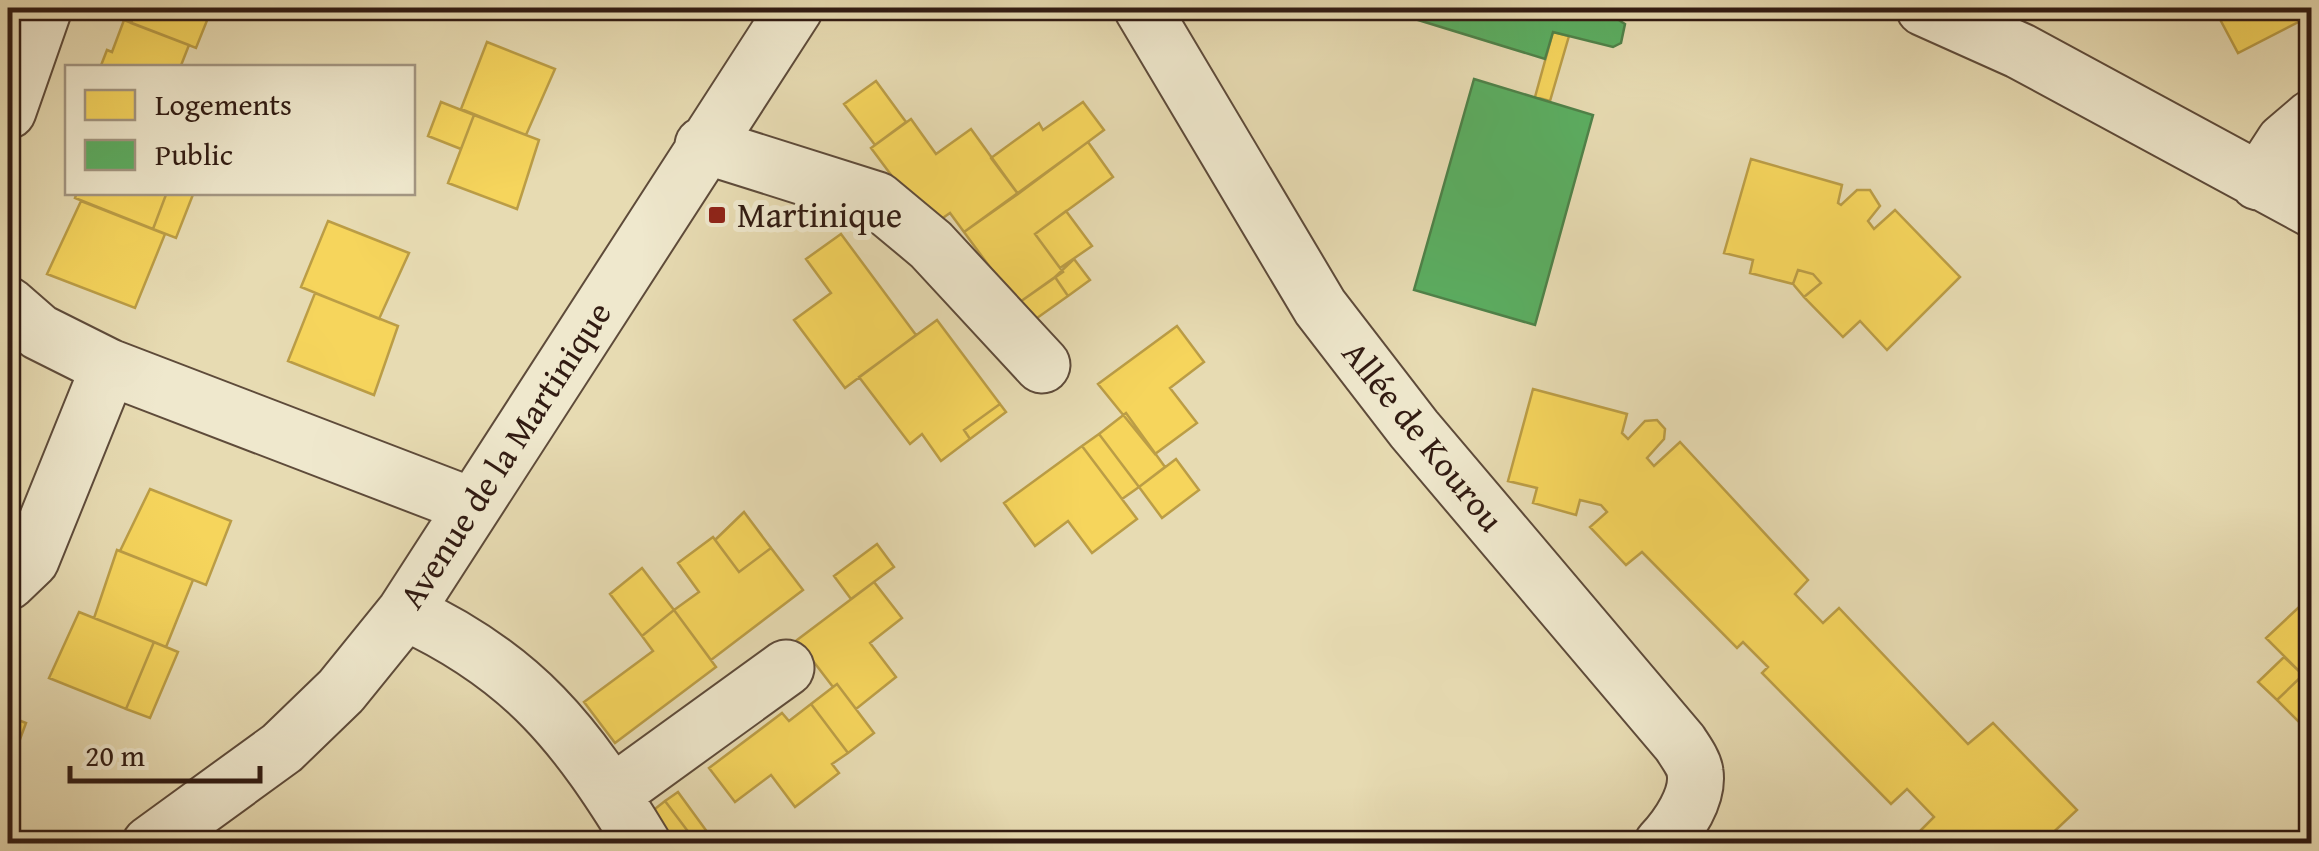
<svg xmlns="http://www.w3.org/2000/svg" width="2319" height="851" font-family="'Gentium Book Plus',serif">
<rect width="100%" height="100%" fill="#e7dbb2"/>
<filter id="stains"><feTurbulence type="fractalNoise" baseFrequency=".002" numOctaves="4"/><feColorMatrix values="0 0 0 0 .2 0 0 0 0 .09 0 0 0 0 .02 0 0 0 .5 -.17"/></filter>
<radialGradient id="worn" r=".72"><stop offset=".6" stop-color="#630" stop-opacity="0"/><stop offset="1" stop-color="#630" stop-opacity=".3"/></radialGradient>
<path fill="#f6d55c" stroke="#bb9d46" stroke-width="2.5" d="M137,8h75l-16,40 -65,-25z
M2214,8h98v7l-74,38z
M124,20l65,25 -9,23h-80l7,-18 5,2z
M1553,32l16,4 -19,65 -15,-4z
M487,42l68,27 -29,66 -65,-26z
M876,81l30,41 -31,23 -31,-41z
M441,102l33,13 -13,34 -33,-13z
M1083,102l21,28 -86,64 -27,-36 48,-35 4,7z
M474,115l65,25 -22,69 -69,-26z
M911,119l25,35 35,-25 47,65 -54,38 -14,-19 -20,14 -59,-79z
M1088,142l25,35 -78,57 28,38 -46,32 -53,-72z
M1751,159l91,26 -4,18 3,2 16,-15h13l10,16 -12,15 6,8 21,-19 65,67 -73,73 -27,-29 -17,16 -39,-40 17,-14 -8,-9 -15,-4 -5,14 -43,-11 3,-13 -29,-7z
M77,192h90l-14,37 -78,-31z
M167,192h27l-18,46 -23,-9z
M81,201l84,33 -30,74 -88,-34z
M1066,211l26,35 -32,22 -25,-34z
M328,221l81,32 -30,66 -78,-32z
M841,234l75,101 -71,53 -51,-68 37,-27 -25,-34z
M1074,259l16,21 -22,16 -13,-19z
M1798,270l15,4 8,9 -17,14 -11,-13z
M1055,277l13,19 -38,27 -13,-19z
M315,293l83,33 -24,69 -86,-34z
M937,320l63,84 -36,26 6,9 -29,22 -19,-27 -12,10 -51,-67z
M1177,326l27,36 -34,26 27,35 -42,31 -57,-70z
M1533,389l94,25 -5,19 6,6 17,-18 12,-1 8,9 -1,10 -17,19 7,8 26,-24 128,138 -13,14 28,29 16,-15 129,136 25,-21 84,87 -36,34h-108l-13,-13 14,-14 -27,-28 -16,15 -129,-131 6,-6 -25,-25 -6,6 -95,-96 -16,13 -36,-38 17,-15 -6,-7 -21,-5 -4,15 -43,-12 4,-15 -29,-7z
M1000,404l6,8 -36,27 -6,-9z
M1126,413l39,54 -26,20 -40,-53z
M1099,434l40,53 -17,12 -40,-53z
M1082,446l55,73 -45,34 -24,-32 -33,25 -31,-43z
M1176,459l23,31 -37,28 -23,-31z
M150,489l81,32 -25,64 -86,-34z
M744,512l27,36 -32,24 -24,-32z
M713,537l26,35 32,-24 32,42 -92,70 -37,-50 25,-18 -21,-29z
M877,544l17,23 -43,32 -17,-23z
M117,550l76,30 -27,67 -72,-29z
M642,568l32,42 -32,26 -32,-42z
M874,582l28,36 -32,25 26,34 -40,32 -19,-25 -4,3 -36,-47z
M2312,595v140l-35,-35 26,-25 -37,-37z
M674,610l42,57 -101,76 -31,-41 69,-51 -11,-15z
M79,612l75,30 -28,67 -77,-31z
M154,642l24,10 -28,66 -24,-9z
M2284,657l19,18 -26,25 -19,-18z
M837,684l37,49 -26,20 -37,-49z
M811,704l37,49 -16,11 7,9 -44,34 -24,-32 -36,27 -26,-34 73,-55 7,8z
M8,716l18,7 -18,49z
M678,792l38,52h-31l8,-6 -28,-37z
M665,801l28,37 -8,6h-18l-21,-28z"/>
<path fill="#5aae61" stroke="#4e8249" stroke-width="2.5" d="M1379,8h231l-2,5 17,11 -4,19 -8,4 -60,-15 -8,27z
M1474,79l119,36 -58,210 -121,-35z"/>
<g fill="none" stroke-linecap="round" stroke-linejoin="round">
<defs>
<path id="minor" d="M1142,8l178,299 94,122 266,314c5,8 14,20 15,29 4,25 -17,55 -33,72
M1924,8l96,43 292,158
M8,111l36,-103
M703,145l174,55 54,45 111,120
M2258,182l26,-40 28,-24
M8,305l31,27 70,35 363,139
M8,582l23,-22 78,-193
M405,612c119,55 171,122 238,232
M612,794l174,-126
M150,844l132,-96 59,-57 64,-79 390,-604"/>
</defs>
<use href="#minor" stroke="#5e4b3a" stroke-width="59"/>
<use href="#minor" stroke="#efe8cd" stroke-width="55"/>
</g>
<rect fill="#8f2418" stroke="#efe8cd" stroke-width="4" x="707" y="205" width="20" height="20" rx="5"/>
<g text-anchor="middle" stroke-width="10" stroke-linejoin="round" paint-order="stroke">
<g font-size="35" fill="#311b12" stroke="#efe8cd" text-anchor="start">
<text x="737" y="227">Martinique</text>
</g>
<g font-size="35" fill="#311b12" stroke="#efe8cd">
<text transform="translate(1423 436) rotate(51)" y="12">Allée de Kourou</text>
<text transform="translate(505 455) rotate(-57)" y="12">Avenue de la Martinique</text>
</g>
</g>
<rect width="2319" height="851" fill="none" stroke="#e7dbb2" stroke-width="40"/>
<rect x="10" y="10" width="2299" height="831" fill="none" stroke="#311b12" stroke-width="5"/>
<rect x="20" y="20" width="2279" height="811" fill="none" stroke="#311b12" stroke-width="2.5"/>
<rect x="65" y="65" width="350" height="130" fill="#efe8cd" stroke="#a39682" stroke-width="2.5"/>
<rect x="85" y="90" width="50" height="30" fill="#f6d55c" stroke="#a39682" stroke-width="2.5"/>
<text x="155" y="115" font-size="30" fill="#311b12">Logements</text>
<rect x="85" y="140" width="50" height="30" fill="#5aae61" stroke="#a39682" stroke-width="2.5"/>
<text x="155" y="165" font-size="30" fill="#311b12">Public</text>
<path d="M70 766v15h190v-15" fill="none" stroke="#311b12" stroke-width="5"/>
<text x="85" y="766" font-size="30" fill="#311b12" stroke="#efe8cd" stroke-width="8" paint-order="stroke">20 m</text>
<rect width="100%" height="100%" filter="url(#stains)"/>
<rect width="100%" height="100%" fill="url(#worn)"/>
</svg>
